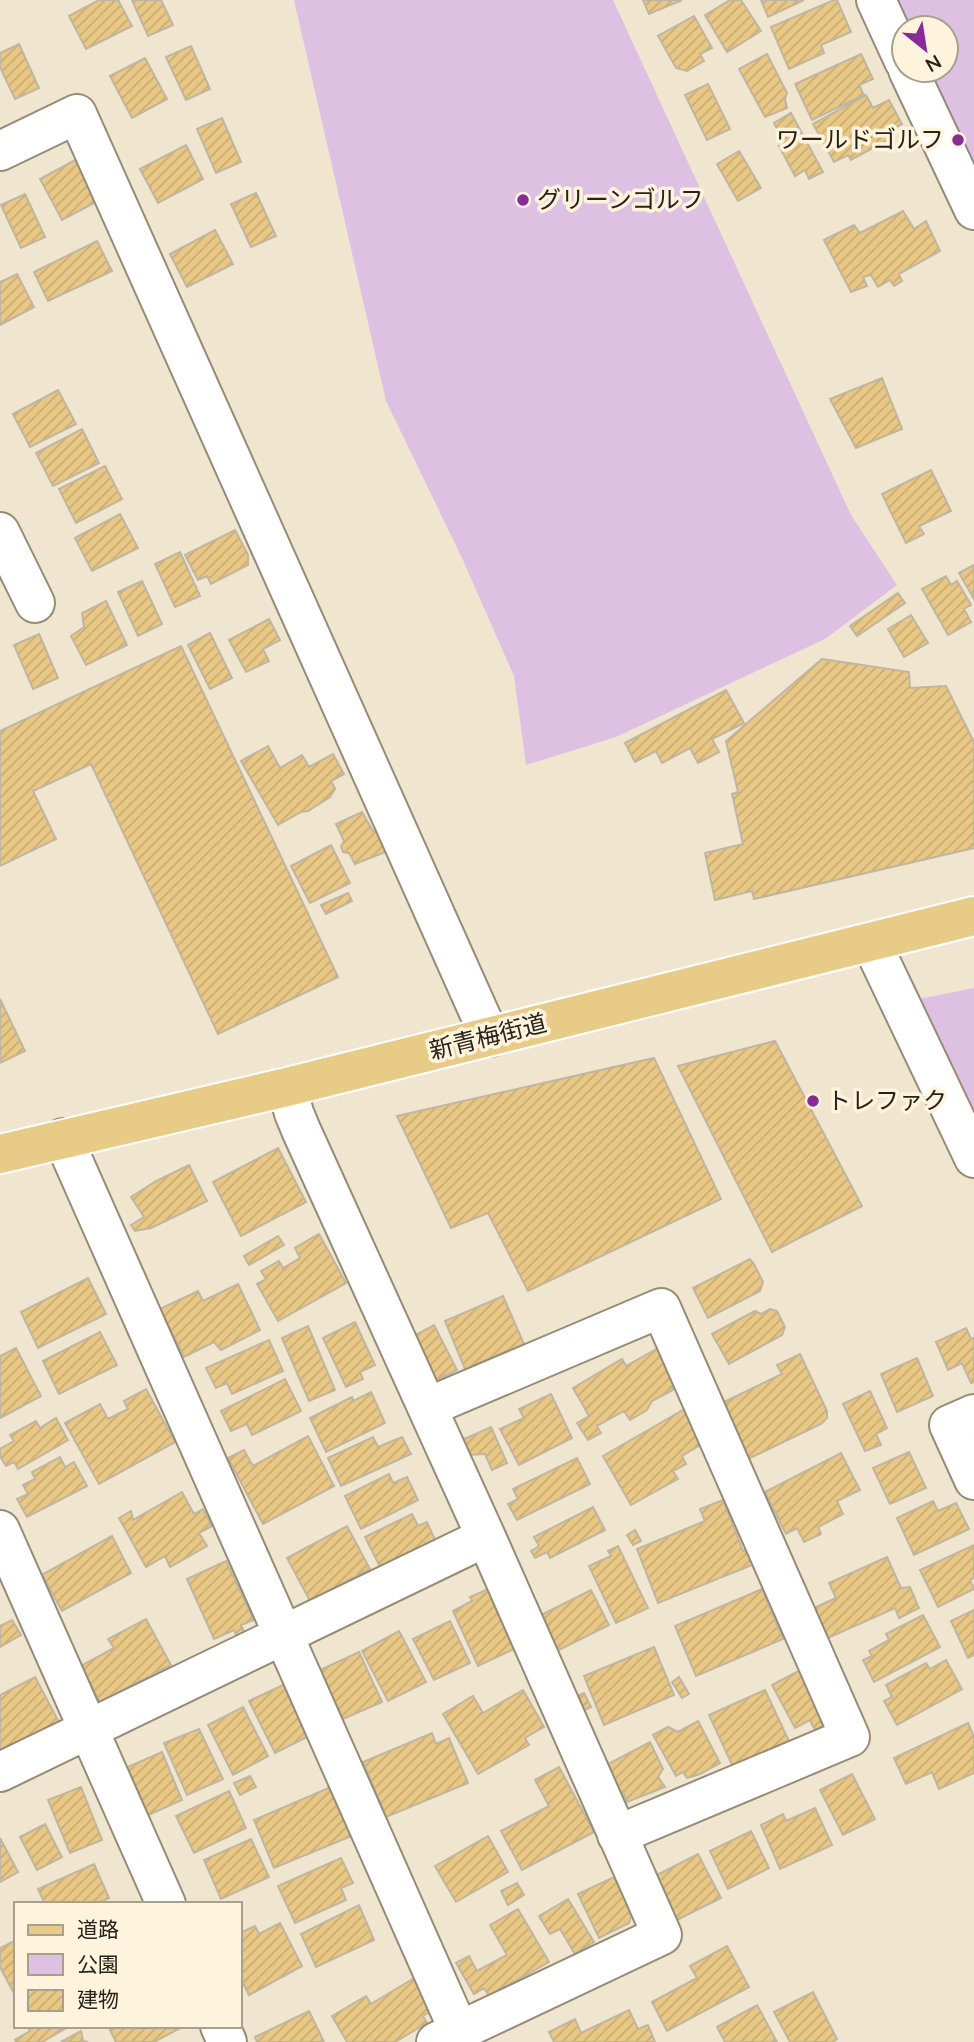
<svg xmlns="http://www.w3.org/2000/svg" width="974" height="2042" font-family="Mulish,'Noto Sans JP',sans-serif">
<defs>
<pattern id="building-hatch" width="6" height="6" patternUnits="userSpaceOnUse" patternTransform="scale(1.75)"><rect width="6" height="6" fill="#e9c885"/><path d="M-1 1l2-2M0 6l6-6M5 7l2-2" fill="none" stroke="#c8ac72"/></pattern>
</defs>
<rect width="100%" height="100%" fill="#f0e5cf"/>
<path fill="#dec0e2" d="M294,0h319l238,515 46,70 -72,54 -209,98 -90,28 -12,-89 -52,-118 -76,-157z
M876,0h98v210l-66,-140h38v-42h-42z
M974,988v124l-55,-113z"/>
<path fill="url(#building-hatch)" stroke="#c0b5a0" stroke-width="2" d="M99,0h19l14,26 -46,23 -17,-33z
M132,0h29l12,25 -25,11z
M643,0h39l-33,14z
M730,0h11l20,31 -34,21 -22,-37z
M761,0h43l-36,17z
M834,0h3l14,32 -30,13 3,8 -35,16 -18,-42z
M694,16l18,32 -12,6 4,7 -17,10 -11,-3 -18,-32z
M19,44l20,44 -24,11 -15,-32v-14z
M191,46l19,43 -24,11 -20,-43z
M767,54l20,39 -2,6 2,9 -22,9 -26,-48z
M861,54l12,25 -14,6 5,10 -52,25 -17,-36z
M145,58l22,41 -35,19 -22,-42z
M708,84l22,45 -23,11 -22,-45z
M866,95l7,13 16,-8 13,24 -10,5 1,8 -42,23 -3,-5 -14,7 -21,-38z
M791,113l32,59 -14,7 -4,-9 -10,6 -16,-30 6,-2 -11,-21z
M222,118l19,44 -25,11 -19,-44z
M186,145l17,34 -45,24 -18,-34z
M739,151l22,37 -23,13 -21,-37z
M75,160l23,41 -36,19 -22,-41z
M256,193l20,43 -25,11 -20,-43z
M25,194l20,43 -24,11 -20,-43z
M903,211l11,18 12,-8 14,30 -41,23 3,7 -8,5 -4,-6 -12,7 -7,-12 -8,2 4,9 -16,6 -27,-52 30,-15 6,8z
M215,230l18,34 -46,23 -17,-33z
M97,241l15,30 -64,30 -14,-29z
M17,274l17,33 -34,18v-43z
M882,378l20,51 -46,19 -26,-49z
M58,390l18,34 -46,23 -17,-33z
M82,429l17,34 -46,23 -17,-33z
M105,466l17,33 -46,24 -17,-34z
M931,470l20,41 -32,15 5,8 -18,9 -24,-49z
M120,514l18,34 -46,23 -17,-33z
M235,530l13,25v10l-37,19 -4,-8 -9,4 -13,-25z
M180,552l20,44 -25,11 -20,-43z
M974,565v34l-15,-26z
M946,576l5,9 6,-4 14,24 -7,4 7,13 -23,13 -26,-46z
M142,581l20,43 -24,12 -20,-44z
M898,593l7,10 -48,33 -7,-10z
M106,601l21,44 -41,20 -15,-29 13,-9 -2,-14z
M911,615l17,28 -24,14 -16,-28z
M269,619l11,21 -17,9 6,12 -23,11 -17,-32z
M210,633l22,45 -22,11 -22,-44z
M39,634l19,44 -25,11 -19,-44z
M181,646l157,331 -120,57 -127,-270 -58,27 23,48 -56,27v-135z
M822,659l87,13 1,16 36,-2 28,56v106l-220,51 -2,-8 -37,9 -10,-47 38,-9 -11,-50 6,-2 -12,-51z
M726,690l18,33 -32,16 7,13 -21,11 -8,-15 -28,15 -6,-12 -21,11 -10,-19z
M268,746l12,22 22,-13 7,12 24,-13 11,20 -13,7 4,8 -5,8 -22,14 -7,1 -23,13 -37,-64z
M362,812l11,19 7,1 8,19 -33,13 -6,-11 -6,-1 -2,-6 3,-5 -8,-17z
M331,845l19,38 -40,20 -19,-37z
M348,893l4,8 -26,13 -5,-9z
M0,999l25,52 -25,12z
M775,1041l87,165 -90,46 -94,-186z
M654,1058l67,141 -193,92 -40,-78 -37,15 -54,-112z
M278,1148l28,54 -65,34 -28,-54z
M189,1165l18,36 -56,27 -16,3 -4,-6 13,-8 -13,-20 25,-16z
M319,1234l27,49 -68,38 -21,-37 9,-5 -5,-8 18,-10 4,7 17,-10 -5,-10z
M278,1236l6,9 -35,20 -5,-9z
M750,1259l4,5 9,18 -3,9 -52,27 -15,-30z
M88,1278l18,36 -68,34 -17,-36z
M238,1284l22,46 -39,20 -7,-8 -30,15 -24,-48 38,-18 5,10z
M503,1296l21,48 -59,25 -20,-48z
M770,1309l7,2 8,16 -3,8 -53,29 -17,-30 43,-23 6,3z
M355,1322l20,43 -15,7 3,7 -17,8 -23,-49z
M434,1325l23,45 -22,11 -23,-44z
M308,1326l27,64 -26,11 -27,-63z
M966,1328l5,11 3,-1v44l-3,1 -9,-20 -14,7 -12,-28z
M100,1332l17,33 -58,29 -16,-33z
M269,1340l14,31 -51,23 -5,-11 -11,5 -10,-20z
M16,1348l25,48 -41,22v-62z
M658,1348l15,26v16l-21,11 -5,9 -17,10 -6,-9 -27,15 4,7 -13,7 -11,-17 12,-7 -16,-28 49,-29 4,7z
M800,1354l27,57v7l-6,6 -73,35 -26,-56 60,-29 -5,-9z
M917,1358l16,38 -36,16 -16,-38z
M285,1379l16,32 -49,24 -5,-11 -16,7 -10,-20z
M146,1389l29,53 -76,42 -34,-61 35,-19 8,15 20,-10 -4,-8z
M870,1391l17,37 -11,6 5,11 -16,6 -22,-47z
M371,1392l14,31 -59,29 -16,-34 42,-21 1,4z
M551,1394l21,44 -53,27 -19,-36 24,-11 -5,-9z
M688,1407l19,34 -25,15 4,8 -13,7 5,8 -47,26 -28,-49z
M56,1418l12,22 -50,29 -4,-7 -8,4 -6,-10v-7l14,-8 -4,-6 26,-14 4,7z
M491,1427l16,36 -15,7 -7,-16 -16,1 -7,-15z
M308,1436l26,50 -71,38 -35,-66 16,-8 9,16z
M373,1437l5,10 24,-10 9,17 -70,32 -13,-28z
M909,1452l17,36 -36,16 -17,-36z
M841,1453l19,37 -23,11 6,13 -25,13 3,7 -17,8 -7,-14 -11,6 -21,-42z
M60,1457l5,10 9,-5 13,24 -60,31 -10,-18 11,-5 -5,-9 12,-6 -3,-7z
M577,1458l13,26 -73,36 -9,-16 10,-5 -5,-10z
M389,1474l4,9 14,-6 11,23 -57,29 -16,-33z
M182,1492l12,22 9,-5 9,17 -13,7 8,13 -37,21 -5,-11 -19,11 -27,-49 12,-7 2,9z
M723,1500l20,51 8,-3 6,15 -99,40 -21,-54 68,-28 -5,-12z
M933,1501l5,10 18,-8 13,26 -55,26 -17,-37z
M593,1507l12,23 -55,28 -3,-6 -12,6 -4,-7 8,-5 -5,-9z
M412,1514l6,12 9,-4 9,20 -55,27 -16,-32z
M347,1526l23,43 -60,32 -23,-43z
M635,1530l6,11 -8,4 -6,-10z
M112,1536l19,37 -69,38 -20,-36z
M974,1545v33l-4,2 4,9 -36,18 -18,-37z
M618,1546l30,62 -32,15 -27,-57 22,-10 -3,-5z
M887,1557l14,31 9,-1 9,21 -20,10 -4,-10 -67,30 -14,-30 22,-10 -7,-15z
M226,1561l28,59 -13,5 4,9 -8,3 -3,-7 -20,9 -27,-60z
M488,1589l26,60 -36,17 -25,-55 19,-10 -2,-4z
M762,1589l21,50 -87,37 -21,-50z
M591,1590l18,35 -52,26 -18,-35z
M974,1610v45l-6,3 -17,-37z
M923,1615l17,32 -66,35 -11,-22 9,-4 -3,-5 20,-11 -3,-6z
M146,1619l25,46 -71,37 -19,-36 33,-18 -6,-9z
M12,1620l9,15 -21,12v-21z
M450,1621l20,42 -36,17 -21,-41z
M399,1631l27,51 -38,19 -26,-50z
M654,1647l20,48 -70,30 -20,-49z
M359,1652l23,50 -39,17 -23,-49z
M946,1660l16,29 -65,36 -13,-24 8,-4 -6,-12 40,-22 4,6z
M806,1667l24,43 -11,5 5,10 -9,5 -5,-10 -15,8 -23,-43z
M35,1677l24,45 -59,30v-57z
M679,1677l10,17 -7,4 -10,-16z
M285,1684l26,51 -36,18 -26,-52z
M523,1690l21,37 -19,11 4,7 -51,29 -35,-60 30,-18 10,17z
M765,1690l24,51 -56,26 -24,-52z
M584,1693l7,14 -8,4 -8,-14z
M243,1707l25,49 -35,19 -25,-50z
M698,1721l22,42 -20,11 -13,4 -4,-6 -7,4 -23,-41 15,-8 10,5z
M968,1723l6,14v36l-35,16 -7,-17 -26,12 -12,-26z
M199,1729l24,50 -36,16 -23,-52z
M432,1733l4,11 13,-6 19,45 -82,34 -23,-55z
M650,1742l13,27 -5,8 7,10 -38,15 -4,-10 -8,-1 -11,-19 6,-9z
M162,1752l20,48 -38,17 -21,-48z
M559,1767l35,65 -72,38 -21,-39 48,-25 -14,-26z
M852,1774l23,45 -32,16 -23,-45z
M250,1776l6,11 -16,8 -6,-12z
M333,1786l21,49 -80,33 -20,-48z
M81,1787l21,53 -32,13 -22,-53z
M229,1791l17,37 -52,25 -18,-37z
M815,1808l17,37 -52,24 -19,-44 22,-11 3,7z
M45,1824l17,33 -25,13 -17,-33z
M751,1831l18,37 -41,21 -18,-38z
M488,1836l20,36 -52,30 -21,-36z
M0,1838l18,34 -18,10z
M251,1839l18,38 -48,22 -17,-39z
M698,1854l23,44 -46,23 -22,-44z
M341,1858l12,25 -12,5 5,12 -51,23 -17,-37z
M94,1864l15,34 -13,6h-51l-7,-15z
M614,1877l18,36 -3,10 -30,15 -21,-44z
M517,1883l7,12 -16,10 -7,-14z
M568,1899l26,43 -19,12 -15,-25 -10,5 -11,-18z
M359,1905l15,35 -58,27 -15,-33z
M518,1909l31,53 -60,34 -5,-8 -10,6 -18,-31 13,-7 8,15 30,-16 -17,-30z
M280,1923l22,43 -53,29 -9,-18v-44l15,-7 4,8z
M16,1940v57l-16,-30v-19z
M727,1946l22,41 -82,44 -15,-29 45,-24 -7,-12z
M416,1977l19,32 -12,7 4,7 -32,19h-48l-15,-26 34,-20 5,8z
M813,1992l24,47 -5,3h-42l-16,-30z
M757,2005l20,37h-52l-8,-15z
M629,2010l9,19 10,-4 7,17h-101l-5,-10 26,-13 6,14z
M309,2011l15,31h-67l-2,-5z
M27,2026h43l-28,16h-26l-1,-2 15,-9z
M108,2026h76l-30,16h-38z
M81,2031l2,10 5,1h-27z"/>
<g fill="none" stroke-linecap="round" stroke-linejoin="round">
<defs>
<path id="minor" d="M876,0l28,61
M908,70l66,140
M0,151l77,-37 413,923
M0,532l35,71
M871,942l103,216
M287,1087l7,26 7,17 185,407 176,398 -226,107
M63,1138l396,893
M428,1407l233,-99 189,429 -233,98
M974,1414l-25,11 25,55
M0,1530l166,374
M0,1772l486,-235
M220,2026l7,16"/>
<path id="primary" d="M0,1154l287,-67 687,-171"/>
</defs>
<use href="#minor" stroke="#958b77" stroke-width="42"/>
<use href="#primary" stroke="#fff" stroke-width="42"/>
<use href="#minor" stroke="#fff" stroke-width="38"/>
<use href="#primary" stroke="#e8cb86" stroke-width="38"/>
</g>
<g fill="#872b96" stroke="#fef3dc" stroke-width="2.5">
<circle cx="958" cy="140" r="7"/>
<circle cx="523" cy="200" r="7"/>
<circle cx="813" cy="1101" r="7"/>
</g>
<g text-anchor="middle" stroke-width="7" stroke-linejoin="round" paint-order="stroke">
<g font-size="24" fill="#27231b" stroke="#fef3dc" text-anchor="start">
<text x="944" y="148" text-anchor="end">ワールドゴルフ</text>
<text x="537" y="208">グリーンゴルフ</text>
<text x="827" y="1109">トレファク</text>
</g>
<g font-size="24" fill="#27231b" stroke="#fef3dc">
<text transform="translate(488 1037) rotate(-14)" y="8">新青梅街道</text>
</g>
</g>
<rect x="14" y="1902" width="228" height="126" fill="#fef3dc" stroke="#a8a08f" stroke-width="2"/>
<rect x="28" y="1925" width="35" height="10" fill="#e8cb86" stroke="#a8a08f" stroke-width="2"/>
<text x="77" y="1937" font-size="21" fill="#27231b">道路</text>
<rect x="28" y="1954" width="35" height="21" fill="#dec0e2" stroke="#a8a08f" stroke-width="2"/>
<text x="77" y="1972" font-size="21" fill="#27231b">公園</text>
<rect x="28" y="1990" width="35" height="21" fill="url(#building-hatch)" stroke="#a8a08f" stroke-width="2"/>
<text x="77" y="2007" font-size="21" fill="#27231b">建物</text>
<g transform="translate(925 49) rotate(150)"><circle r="33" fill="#fef3dc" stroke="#a8a08f" stroke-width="2"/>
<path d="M0-5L12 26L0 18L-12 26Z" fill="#872b96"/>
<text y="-10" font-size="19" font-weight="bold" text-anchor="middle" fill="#27231b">N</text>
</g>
</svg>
